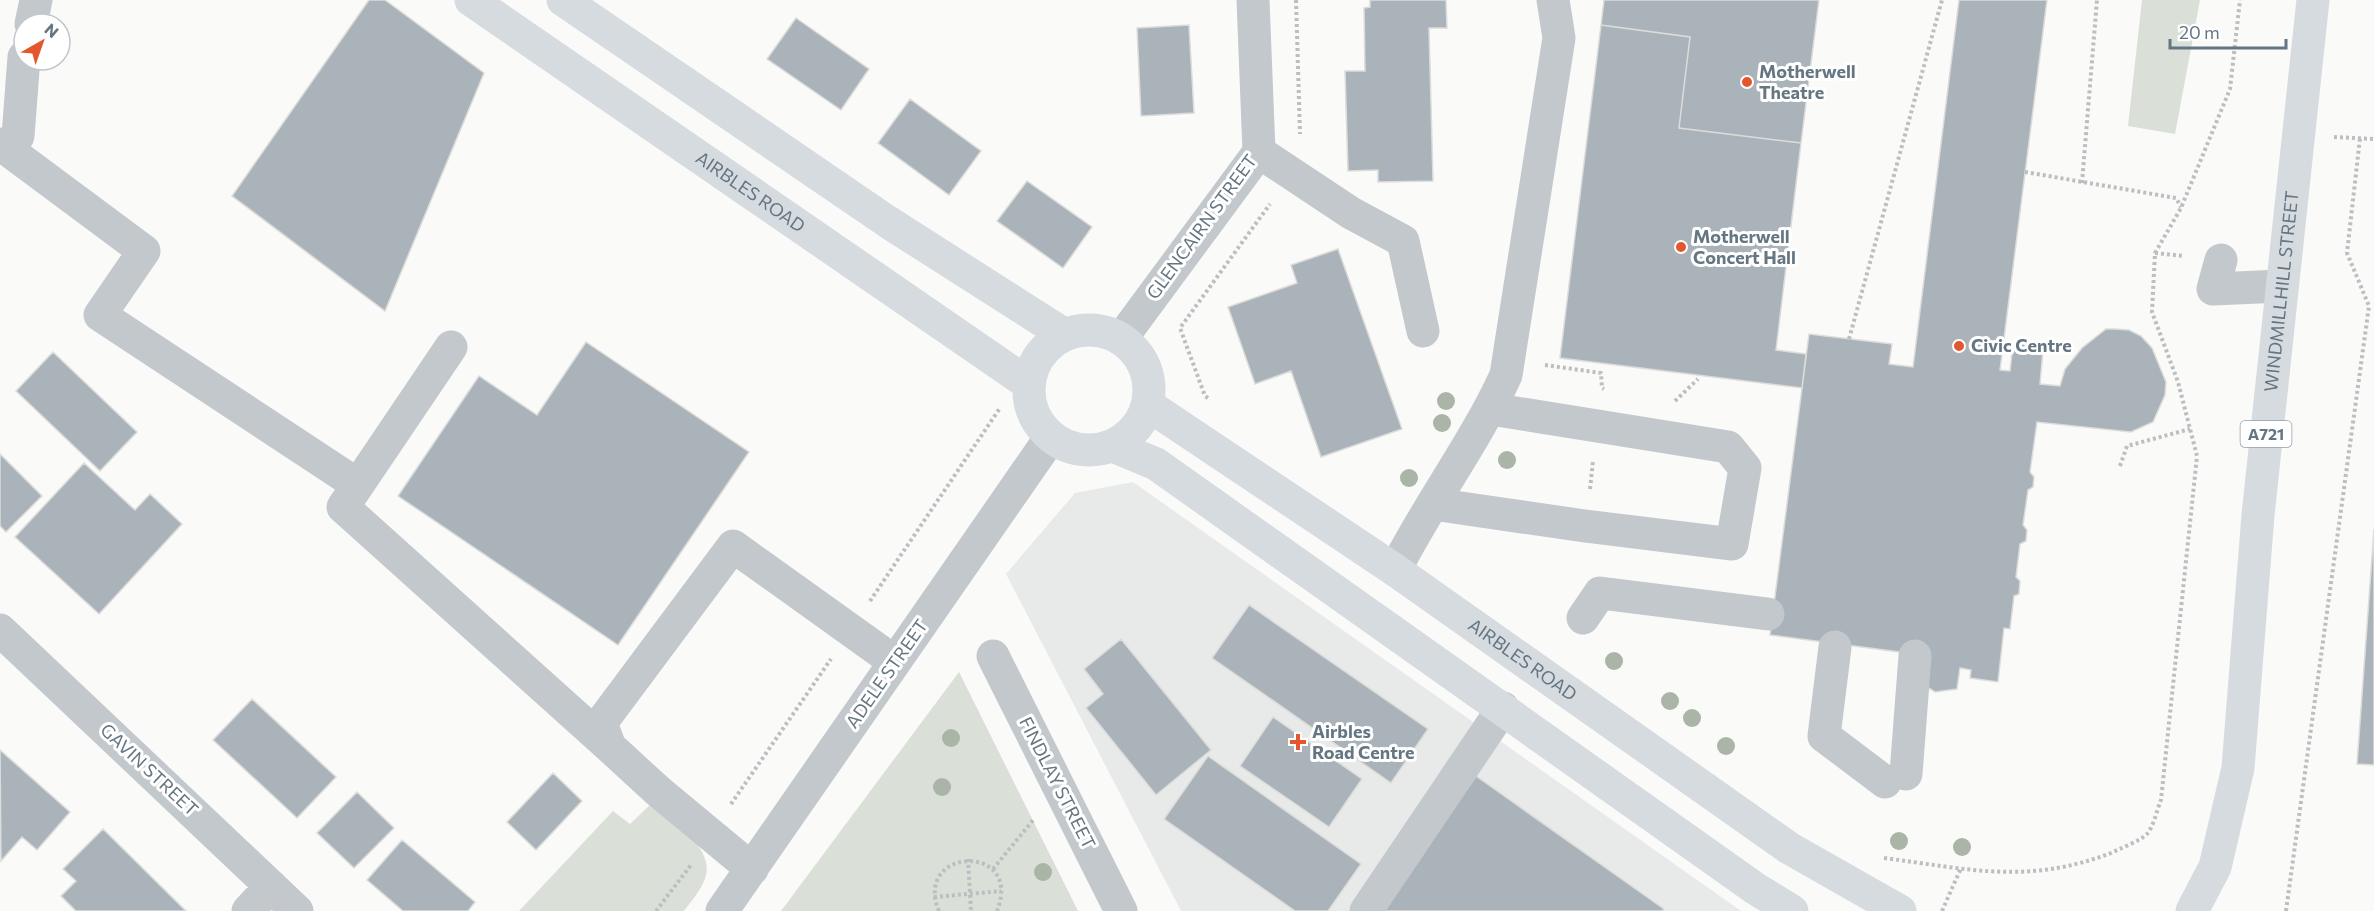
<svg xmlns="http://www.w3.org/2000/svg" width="2374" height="911" font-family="Commissioner,sans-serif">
<rect width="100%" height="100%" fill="#fafaf8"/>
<path fill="#e8e9e9" d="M1133,482l608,429h-560l-175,-337 69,-81z"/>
<path fill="#dadfd7" d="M2142,0h58l-25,134 -47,-8z
M959,672l119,239h-297z
M653,802c18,17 60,45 53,73 -3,13 -14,25 -22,36h-165l94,-100 17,13z"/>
<path fill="#aab3b9" stroke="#dcdcda" stroke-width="1.5" d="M369,0h16l99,73 -99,238 -153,-115z
M1370,0h76l1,28h-18l4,153 -55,1v-12l-30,1 -3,-100h20l-1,-63 6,-1z
M1604,0h215l-18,143 -122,-15 11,-91 -89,-12z
M1959,0h88l-47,370 10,1 3,-27 19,-2 11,8 -3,34 20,2 5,-17 17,-21 24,-19h9l14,1 12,6 11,12 14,34 -1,13 -12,27 -22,10 -94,-10 -7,50 4,5 -1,10 -5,3 -5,35 4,5 -1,11 -6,3 -4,33 4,4 -1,13 -5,2 -4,33 -6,-1 -6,54 -28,-4 1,-8 -11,-2 -3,21 -22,3 -16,-10 3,-27 -152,-20 39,-301 83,10 -3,20 24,3z
M796,18l73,51 -28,41 -74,-51z
M1189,25l5,88 -53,3 -4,-88z
M1601,25l89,12 -11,91 122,15 -25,207 30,4 -4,34 -242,-30z
M910,99l71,52 -32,44 -71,-52z
M1027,181l65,46 -29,41 -66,-47z
M1338,249l64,180 -81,28 -30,-86 -36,13 -27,-77 69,-24 -6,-18z
M586,342l163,110 -131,193 -220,-149 81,-120 58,39z
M53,352l84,80 -37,39 -84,-80z
M0,454l42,42 -36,36 -6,-6z
M84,463l51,47 15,-16 32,30 -83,90 -84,-77z
M2374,529v236l-17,-1z
M1249,605l179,124 -37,54 -179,-125z
M1121,639l90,111 -55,45 -70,-87 17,-14 -19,-25z
M252,699l84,78 -39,41 -84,-78z
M1273,717l89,62 -33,48 -89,-61z
M0,750l70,62 -33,38 -15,-13 -21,24z
M1208,756l153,108 -33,47h-33l-131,-92z
M553,773l29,28 -46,49 -29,-28z
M1476,776l188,133 -2,2h-281z
M357,792l37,36 -40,40 -37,-35z
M103,829l83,82h-110l-15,-15 15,-15 -13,-12z
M402,840l73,62 -7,9h-65l-36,-31z"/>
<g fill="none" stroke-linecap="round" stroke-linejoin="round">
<path stroke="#bbbfc2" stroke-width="4" stroke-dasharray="3 3" stroke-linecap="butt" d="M1296,0l4,134
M2334,137l40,2
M2025,172l151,26 5,9
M2082,183l15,-183
M2155,253l29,3
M1849,339l93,-339
M1545,365l56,8 1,15 2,1
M1208,398l-3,-2 -25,-68 90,-124
M1675,401l23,-22
M2120,466l7,-20 63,-17
M1590,489l3,-28
M870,601l130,-193
M731,804l100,-145
M1884,858c85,11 143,27 227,-5 8,-4 31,-13 36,-19 7,-8 10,-25 14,-34l36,-344 -19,-74 -26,-70 3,-59 26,-45 49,-119 10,-89
M968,859l3,52
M993,869l41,-50
M934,897l67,-6
M656,911l35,-46
M939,911c-27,-64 85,-69 58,0
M1942,911l19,-43
M2286,911l83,-605 -22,-53 13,-115"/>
<path stroke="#c3c8cc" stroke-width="33" d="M31,24l5,-24
M18,136l6,-79
M0,144l144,107 -44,64 258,170
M1259,152l92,61 52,28 20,90
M2221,260l-8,29 69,-3
M1121,339l138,-187 -6,-152
M451,347l-108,160 267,240
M1433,504l152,22 147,18 13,-76 -17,-21 -237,-38
M1395,570c34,-67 80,-127 111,-195l53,-337 -6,-38
M1583,618l17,-25 168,21
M0,630l297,281
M1835,647l-11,89 61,46
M993,656l128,255
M1906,774l9,-118
M752,869l-94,-78 -48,-44 -9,-24 132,-177 162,116
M248,911l23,-25
M722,911l329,-474
M1366,911l137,-203"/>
<g stroke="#d6dbdf" stroke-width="33">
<path id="s1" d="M471,0l558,384"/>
<path d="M563,0l325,222 177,113"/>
<circle cx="1089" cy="390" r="60"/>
<path id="s2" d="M1148,405l247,165 394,278 111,63"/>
<path d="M1113,446l43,18 600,425 36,22"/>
<path id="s3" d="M2192,911l23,-44 23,-99 20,-253 55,-515"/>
</g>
</g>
<g fill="#aab4a7">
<circle cx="1446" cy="401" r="9"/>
<circle cx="1442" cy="423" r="9"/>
<circle cx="1507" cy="460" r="9"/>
<circle cx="1409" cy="478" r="9"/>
<circle cx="1614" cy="661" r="9"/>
<circle cx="1670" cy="701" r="9"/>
<circle cx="1692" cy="718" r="9"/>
<circle cx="951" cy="738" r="9"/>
<circle cx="1726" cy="746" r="9"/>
<circle cx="942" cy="787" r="9"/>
<circle cx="1899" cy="841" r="9"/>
<circle cx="1962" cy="847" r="9"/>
<circle cx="1043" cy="872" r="9"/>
</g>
<g fill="#e4572e" stroke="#fff" stroke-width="2">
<circle cx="1747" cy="82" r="6"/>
<circle cx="1681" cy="247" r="6"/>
<circle cx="1959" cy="346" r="6"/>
<path d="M1295 733h6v6h6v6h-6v6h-6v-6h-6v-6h6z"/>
</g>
<g text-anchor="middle" stroke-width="6" stroke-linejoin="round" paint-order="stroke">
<rect fill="#fff" stroke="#939fa8" stroke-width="1.5" x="2240.5" y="421" width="51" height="26" rx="4.5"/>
<g font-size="16" font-weight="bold" fill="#657683">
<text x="2266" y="440">A721</text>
</g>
<g font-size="18" font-weight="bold" fill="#657683" stroke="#fff" text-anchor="start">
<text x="1759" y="78">Motherwell<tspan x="1759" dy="21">Theatre</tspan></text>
<text x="1693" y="243">Motherwell<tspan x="1693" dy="21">Concert Hall</tspan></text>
<text x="1971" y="352">Civic Centre</text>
<text x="1312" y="738">Airbles<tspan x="1312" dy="21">Road Centre</tspan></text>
</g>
<g font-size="18" fill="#657683" stroke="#fff">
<text dy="6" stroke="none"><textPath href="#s1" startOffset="339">AIRBLES ROAD</textPath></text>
<text transform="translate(1202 227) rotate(-54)" y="6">GLENCAIRN STREET</text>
<text dy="6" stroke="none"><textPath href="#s3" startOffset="630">WINDMILLHILL STREET</textPath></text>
<text dy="6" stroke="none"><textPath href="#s2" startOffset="453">AIRBLES ROAD</textPath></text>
<text transform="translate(887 674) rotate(-55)" y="6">ADELE STREET</text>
<text transform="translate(149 770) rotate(43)" y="6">GAVIN STREET</text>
<text transform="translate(1057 783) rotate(63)" y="6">FINDLAY STREET</text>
</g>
</g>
<g transform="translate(42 42) rotate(40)"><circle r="28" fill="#ffffff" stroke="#c1c8cd" stroke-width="1.5"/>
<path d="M0-4.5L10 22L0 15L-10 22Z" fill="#e4572e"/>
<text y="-9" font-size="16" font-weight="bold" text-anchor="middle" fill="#657683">N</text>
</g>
<path d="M2170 39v9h116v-9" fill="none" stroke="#657683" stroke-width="3"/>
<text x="2179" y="39" font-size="18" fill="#657683" stroke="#ffffff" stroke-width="4.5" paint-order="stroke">20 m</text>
</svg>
